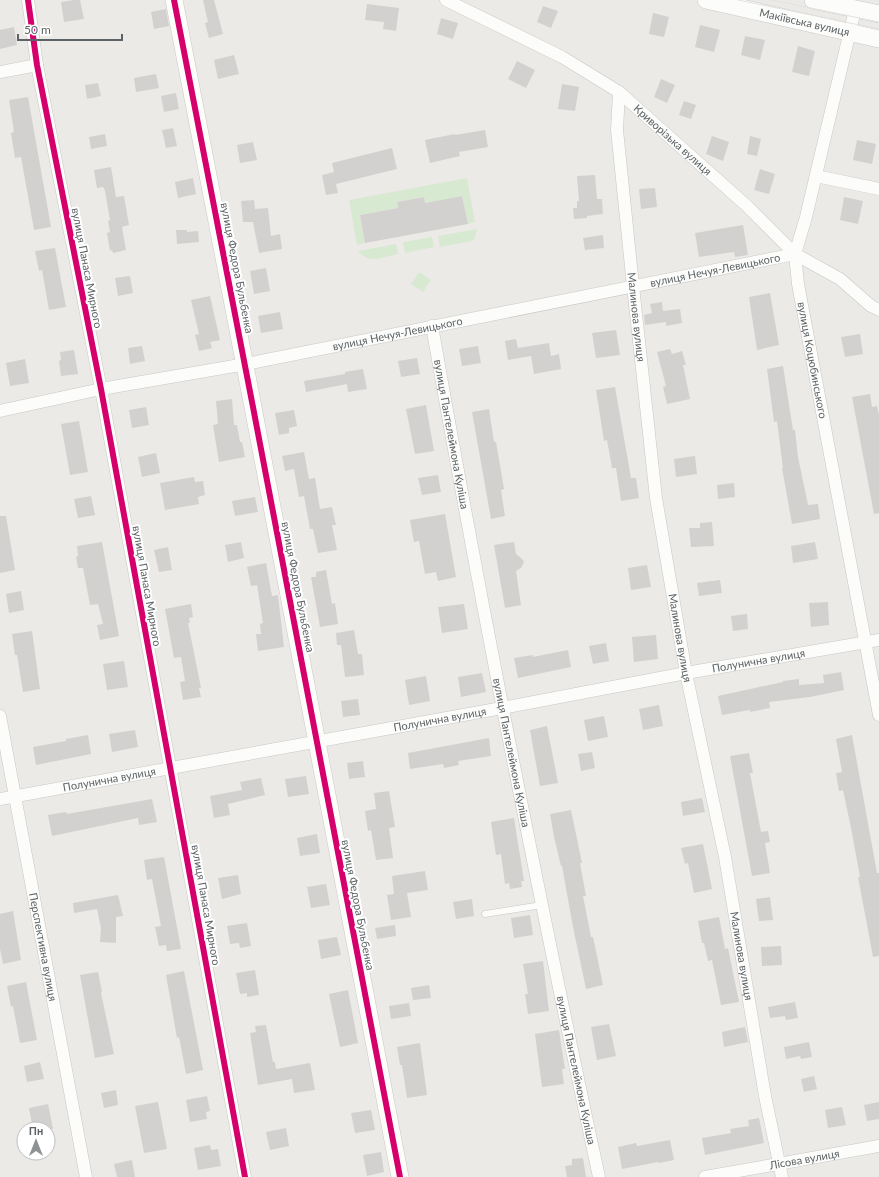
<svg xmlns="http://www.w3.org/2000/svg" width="879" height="1177" font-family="Lato,sans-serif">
<rect width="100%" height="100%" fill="#eceae7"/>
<path fill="#d8e9d2" d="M467,178l8,44 -7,2 -6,-28 -37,7 -2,-6 -26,5 1,6 -38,7 5,28 -8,2 -8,-45z
M477,229l-2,9 -3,3 -32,6 -2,-11z
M432,237l2,10 -29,6 -2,-11z
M396,244l2,10c-15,3 -29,11 -40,-3z
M419,272l12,8 -8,12 -12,-8z"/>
<path fill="#d3d1cf" d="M74,0h6l4,19 -20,3 -3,-20z
M203,0h11l9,34 -14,4 -4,-15 3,-1z
M367,4l32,4 -3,23 -13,-2 1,-7 -19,-2z
M543,6l15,5 -7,17 -14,-6z
M166,9l3,17 -15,3 -3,-17z
M653,13l16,4 -5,20 -15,-3z
M441,18l17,5 -5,16 -16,-5z
M700,25l20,5 -6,22 -19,-5z
M14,27l3,18 -17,4v-19z
M745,36l20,4 -5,20 -19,-5z
M798,46l17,5 -6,25 -17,-4z
M234,55l5,19 -21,5 -4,-19z
M517,61l18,9 -9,18 -18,-9z
M156,74l3,14 -23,4 -2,-14z
M661,79l14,6 -8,18 -13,-6z
M98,83l3,13 -14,3 -2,-14z
M562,84l17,3 -4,24 -17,-2z
M176,93l3,16 -15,3 -3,-16z
M28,97l23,130 -17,3 -13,-73 -6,1 -4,-25 3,-1 -5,-32z
M684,101l12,4 -5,14 -12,-4z
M173,128l4,18 -11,2 -4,-18z
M485,130l3,17 -29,5 1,4 -30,7 -5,-23 30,-6v1z
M105,134l2,12 -16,3 -2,-12z
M712,136l17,6 -6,19 -17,-7z
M750,136l11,3 -4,17 -10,-2z
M857,140l19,4 -4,20 -19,-4z
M253,142l4,18 -17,3 -3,-18z
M392,148l5,21 -61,15 2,9 -12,2 -4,-20 12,-3 -2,-9z
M111,167l5,30 8,-1 5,29 -7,2 4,23 -13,3 -1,-3 -2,1 -3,-18 3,-1 -2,-11 2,-1 -5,-29 -2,-4 -6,1 -3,-18z
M760,169l15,5 -6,20 -15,-4z
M595,175l2,24h5l1,15 -16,2v2l-13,1 -1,-11h4v-7h2l-2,-25z
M193,178l3,16 -18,4 -3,-16z
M655,188l2,19 -16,2 -2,-20z
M462,196l6,28 -103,19 -5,-28 38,-7 -1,-6 27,-5 1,6z
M844,197l19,4 -5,23 -18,-4z
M254,200l1,9 13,-1 3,28 9,-2 2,15 -23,4 -6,-31h-10l-2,-21z
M743,225l5,30 -13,2 -1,-5 -35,5 -4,-24z
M176,230h11v2l11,-1 1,11 -22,2z
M603,235l1,13 -19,2 -2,-12z
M55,248l11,59 -17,3 -7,-40 -3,1 -4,-20z
M266,268l4,23 -16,3 -4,-23z
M130,276l3,17 -15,3 -3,-18z
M770,293l9,52 -22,5 -8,-53z
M210,296l10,44 -10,2 2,6 -13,3 -4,-16 4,-1 -8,-34z
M662,302l1,9 17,-2 2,14 -16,3v-4l-21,3 -1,-10 8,-2 -2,-9z
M280,312l3,17 -22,4 -3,-17z
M616,330l4,25 -24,3 -4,-25z
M860,334l3,20 -18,3 -4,-20z
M516,339l2,9 31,-5 2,13 8,-2 2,15 -27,5 -3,-18 -23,4 -3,-19z
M142,346l3,15 -15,3 -2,-16z
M478,346l3,17 -19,3 -3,-17z
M670,349l2,5 10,-3 4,14h-3l7,34 -23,5 -4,-17 3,-1 -9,-34z
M74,350l4,24 -17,2 -2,-15 2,-1 -1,-8z
M417,358l3,16 -19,3 -3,-16z
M25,359l4,24 -19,3 -4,-23z
M783,366l10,64h2l3,27 10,48 10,-1 2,15 -28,5 -10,-56h1l-6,-47 -3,1 -7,-53z
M363,369l4,20 -19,3 -1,-8 -41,8 -2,-11 41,-7v-2z
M615,387l16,91h5l3,20 -18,3 -5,-33h-4l-5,-28 -3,1 -8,-51z
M870,394l2,13 5,-1 2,9v98l-5,1 -22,-117z
M232,399l2,26h3l3,17h2l3,15 -26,5 -6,-37 5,-1 -2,-23z
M426,405l8,46 -19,3 -9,-45z
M146,407l3,18 -17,3 -3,-18z
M489,409l5,33h2l8,47 -3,1 4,26 -14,3 -19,-107z
M294,410l3,16 -8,2v5l-10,2 -4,-22z
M79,421l9,51 -18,3 -9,-51z
M304,452l5,27 6,-1 5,31 12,-2 4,18h-4l5,25 -19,3 -5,-24h-3l-6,-33 -5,1 -5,-28 -9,2 -3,-15z
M156,453l4,20 -18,4 -4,-20z
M695,456l2,18 -21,3 -2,-18z
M438,475l3,17 -19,3 -4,-17z
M194,477l1,5 8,-1 2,14 -7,2 1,7 -34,6 -5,-27z
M734,483l1,14 -17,2 -1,-14z
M91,496l4,19 -17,3 -4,-19z
M255,497l3,15 -23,4 -3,-15z
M445,514l11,63 -18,4 -2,-9 -11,2 -6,-33 -5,1 -4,-22z
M0,516h6l9,54 -15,3z
M712,522l2,24 -23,1 -2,-19h11v-5z
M102,542l17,94 -19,4 -3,-15 6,-1 -5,-20 -8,1 -7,-37h-5l-2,-11 2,-1 -1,-10z
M241,542l3,16 -16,4 -3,-17z
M514,542l2,12 6,5 2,3 -3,6 -5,3 5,34 -16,3 -11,-63z
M815,542l3,17 -25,4 -2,-17z
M168,547l4,23 -13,2 -5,-22z
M266,563l6,33 6,-1 6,52 -26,4 -2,-17h5l-1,-10 3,-1 -6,-38 -6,1 -4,-19z
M647,565l4,22 -20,3 -3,-22z
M326,570l6,34 3,-1 3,21 -18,3 -9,-50h5v-5z
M720,580l2,13 -23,3 -2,-13z
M21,591l3,19 -15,3 -3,-19z
M828,602l1,23 -18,2 -2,-24z
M191,604l2,13 -4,1 1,5h-2l13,65h-2l2,9 -18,3 -3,-18 5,-1 -4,-24 -7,1 -9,-49z
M464,604l4,25 -26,4 -4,-26z
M747,614l1,15 -15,2 -2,-15z
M354,630l4,24h4l2,21 -19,2 -4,-32h-4l-1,-12z
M32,631l8,58 -17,3 -6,-37h-2l-3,-21z
M656,635l2,24 -24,3 -2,-25z
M606,643l3,18 -16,3 -4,-18z
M568,650l3,17 -53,11 -4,-20 19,-3v2z
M124,661l4,26 -21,3 -4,-26z
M841,672l3,18 -34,7 -41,5 1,6 -20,4v-2l-28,5 -4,-19 65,-14v-1l16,-2v6l25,-2 -1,-8z
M482,673l4,19 -25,5 -3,-20z
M426,676l4,25 -21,4 -4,-25z
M358,699l2,16 -17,2 -2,-16z
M659,705l4,21 -20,4 -4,-21z
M604,716l4,21 -20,4 -4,-21z
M547,726l11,57 -18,3 -10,-56z
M135,730l3,17 -26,5 -3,-18z
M88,735l3,19 -55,11 -3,-18 33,-6v-2z
M852,735l25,138h2v83l-6,1 -15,-80h2l-9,-49 -8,-38 -4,1 -3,-18 6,-1 -6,-33z
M489,738l2,18 -33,5 1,4 -15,3 -1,-4 -33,5 -2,-16z
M592,752l3,16 -14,3 -3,-17z
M749,753l4,20h-3l11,59 7,-1 2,11 -5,1 5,30 -18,3 -22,-120z
M363,761l2,16 -16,2 -2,-16z
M306,776l3,18 -21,3 -3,-18z
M261,778l4,17 -37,9 2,11 -16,3 -4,-22 32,-6 -2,-8z
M389,791l6,36 -6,1 4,30 -17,2 -5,-30 -3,1 -3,-20 11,-2 -2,-16z
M702,798l3,14 -22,4 -2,-14z
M152,799l5,23 -18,3 -1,-7 -86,18 -4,-21 18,-3 1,2z
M571,810l11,53h-2l6,33h-3l8,41h2l10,48 -17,4 -13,-62 -11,-61h-1l-7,-29 -4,-23z
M514,818l10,63h-3l1,6 -12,2 -1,-6 -4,1 -4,-30 -5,1 -5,-33z
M317,834l3,19 -20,3 -3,-18z
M703,844l9,45 -18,4 -6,-30 -3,1 -4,-16z
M164,857l17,92 -14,2 -1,-6 -7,1 -4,-19 6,-1 -9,-47 -5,1 -3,-20z
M425,871l3,19 -21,3 4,24 -20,3 -4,-25 7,-1 -2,-18z
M238,875l3,19 -19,5 -4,-21z
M326,884l4,21 -19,3 -4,-21z
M118,895l5,21 -7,1v26l-16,-1 1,-14 -4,-19 -23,4 -1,-10z
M770,897l3,23 -14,1 -3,-22z
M472,899l2,17 -18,3 -3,-17z
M13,911l8,49 -18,4 -3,-15v-35z
M530,915l3,20 -19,3 -3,-20z
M719,917l6,32 3,-1 11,54 -18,3 -9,-45 -4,1 -4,-18h-2l-4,-22z
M247,923l4,23 -11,2 -1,-5 -9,1 -3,-18z
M395,925l1,11 -19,3 -2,-11z
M337,937l4,18 -20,4 -3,-19z
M781,946l1,19 -20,1 -1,-19z
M543,961l6,50 -21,3 -3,-20h3l-5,-30z
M255,970l4,25 -12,2v-4l-7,1 -4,-21z
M184,971l19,99 -17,4 -7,-37 -2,1 -11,-63z
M98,972l4,20 -1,1 13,61 -19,4 -15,-83z
M26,982l11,58 -17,3 -7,-37 -2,1 -4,-21z
M429,985l2,13 -18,2 -2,-12z
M348,990l10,53 -18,4 -11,-53z
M795,1002l3,16 -12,2 -1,-4 -15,2 -2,-11z
M409,1003l2,13 -20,3 -2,-13z
M609,1024l7,32 -19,4 -6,-33z
M266,1025l7,37h2l1,7 34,-6 5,27 -21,3 -2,-14 -34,6 -8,-52 6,-1 -1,-6z
M745,1027l3,15 -24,5 -2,-15z
M559,1030l6,39h-3l2,15 -22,3 -7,-53z
M809,1042l3,15 -11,2 -1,-3 -14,3 -2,-12z
M420,1043l7,52 -20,3 -5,-33h-2l-3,-18z
M40,1062l4,17 -17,3 -3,-16z
M814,1076l3,13 -13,3 -3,-13z
M116,1090l2,15 -14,3 -3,-15z
M207,1096l3,15 -4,1 1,7 -17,3 -4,-22z
M158,1102l9,47 -23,4 -9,-47z
M879,1102v17l-12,2 -3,-16z
M48,1104l5,25h-20l-4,-21z
M842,1107l4,18 -18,3 -3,-18z
M371,1110l4,20 -20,3 -4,-20z
M759,1118l5,25 -59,12 -3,-17 29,-5 -1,-4 19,-3 -1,-6z
M286,1128l3,18 -19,4 -4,-18z
M670,1140l4,20 -15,3 -1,-1 -36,7 -4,-22 18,-4 1,3z
M210,1145l1,5 7,-1 3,17 -23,4 -4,-22z
M381,1152l3,20 -17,4 -4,-21z
M583,1158l3,19h-19l-2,-11 7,-1v-6z
M132,1160l3,17h-18l-3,-13z"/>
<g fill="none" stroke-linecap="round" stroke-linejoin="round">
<defs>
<path id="lane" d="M485,914l57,-9"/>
<g id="street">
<path d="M28,0l9,65 64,324 144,788"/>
<path id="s1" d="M446,0l116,57 57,35 128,114 48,48 45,25 31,27 8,4"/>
<path id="s2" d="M855,10l-49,207 -11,37 3,30 81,431"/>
<path d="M0,72l37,-7"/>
<path id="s3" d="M619,92l-2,38 16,156 23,212 30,175 39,184 40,239 17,81"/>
<path d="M816,176l63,13"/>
<path id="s4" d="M432,326c50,285 106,568 167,851"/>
<path id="s5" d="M0,411l101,-22 145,-25 549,-110"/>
<path id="s6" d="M0,716l86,461"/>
<path id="s7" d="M0,799l502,-91 184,-35 193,-33"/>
<path id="s8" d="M705,1177l174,-31"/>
</g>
<g id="secondary">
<path d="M174,0c77,392 151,785 226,1177"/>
<path id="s9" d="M706,0l173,39"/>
<path d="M813,0l66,14"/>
</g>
</defs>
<use href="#lane" stroke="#c7c7c7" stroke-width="7"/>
<use href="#street" stroke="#c7c7c7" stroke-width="13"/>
<use href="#secondary" stroke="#c8c9c9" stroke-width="18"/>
<use href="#lane" stroke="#fcfcfb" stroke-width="6"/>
<use href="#street" stroke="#fcfcfb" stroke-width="12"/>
<use href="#secondary" stroke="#fcfcfb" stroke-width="17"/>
<path stroke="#e3e2e2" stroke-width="1" d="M738,0l141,29
M772,0l107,22"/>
<defs>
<path id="cycleway" d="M28,0l9,65 64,324 144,788
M174,0c77,392 151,785 226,1177"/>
</defs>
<use href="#cycleway" stroke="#fff" stroke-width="8"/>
<use href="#cycleway" stroke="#d6006c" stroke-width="6"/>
</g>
<g text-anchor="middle" stroke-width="4" stroke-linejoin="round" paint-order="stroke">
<g font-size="11" fill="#5c6265" stroke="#fff">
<text dy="4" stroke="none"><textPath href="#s9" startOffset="101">Макіївська вулиця</textPath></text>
<text dy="4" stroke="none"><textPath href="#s1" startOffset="268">Криворізька вулиця</textPath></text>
<text transform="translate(87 268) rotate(79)" y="4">вулиця Панаса Мирного</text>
<text transform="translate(237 268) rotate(79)" y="4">вулиця Федора Бульбенка</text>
<text dy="4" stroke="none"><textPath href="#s5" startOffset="729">вулиця Нечуя-Левицького</textPath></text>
<text dy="4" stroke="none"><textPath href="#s3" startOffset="226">Малинова вулиця</textPath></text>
<text dy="4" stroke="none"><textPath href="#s5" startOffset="405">вулиця Нечуя-Левицького</textPath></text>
<text dy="4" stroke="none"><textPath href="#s2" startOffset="359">вулиця Коцюбинського</textPath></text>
<text dy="4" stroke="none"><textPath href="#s4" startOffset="110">вулиця Пантелеймона Куліша</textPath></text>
<text transform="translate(147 586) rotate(80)" y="4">вулиця Панаса Мирного</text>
<text transform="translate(298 587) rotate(79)" y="4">вулиця Федора Бульбенка</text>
<text dy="4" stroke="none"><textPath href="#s3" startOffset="550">Малинова вулиця</textPath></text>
<text dy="4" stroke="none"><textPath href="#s7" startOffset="771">Полунична вулиця</textPath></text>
<text dy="4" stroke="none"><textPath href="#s7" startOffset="447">Полунична вулиця</textPath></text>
<text dy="4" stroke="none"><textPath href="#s4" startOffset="434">вулиця Пантелеймона Куліша</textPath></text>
<text dy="4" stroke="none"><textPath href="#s7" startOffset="111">Полунична вулиця</textPath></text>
<text transform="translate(206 905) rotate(80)" y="4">вулиця Панаса Мирного</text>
<text transform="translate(358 905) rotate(79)" y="4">вулиця Федора Бульбенка</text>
<text dy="4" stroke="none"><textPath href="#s6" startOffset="235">Перспективна вулиця</textPath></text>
<text dy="4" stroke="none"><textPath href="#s3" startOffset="874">Малинова вулиця</textPath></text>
<text dy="4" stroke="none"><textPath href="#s4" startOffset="758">вулиця Пантелеймона Куліша</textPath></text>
<text dy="4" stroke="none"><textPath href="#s8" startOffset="101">Лісова вулиця</textPath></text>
</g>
</g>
<g transform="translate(36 1141)"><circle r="19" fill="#ffffff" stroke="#bec0c1"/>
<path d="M0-3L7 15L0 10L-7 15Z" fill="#8e9292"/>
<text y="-6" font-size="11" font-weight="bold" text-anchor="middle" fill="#5c6265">Пн</text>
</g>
<path d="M18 34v6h104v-6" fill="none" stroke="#5c6265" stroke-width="2"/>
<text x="24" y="34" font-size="12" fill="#5c6265" stroke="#ffffff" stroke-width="3" paint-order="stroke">50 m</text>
</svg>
